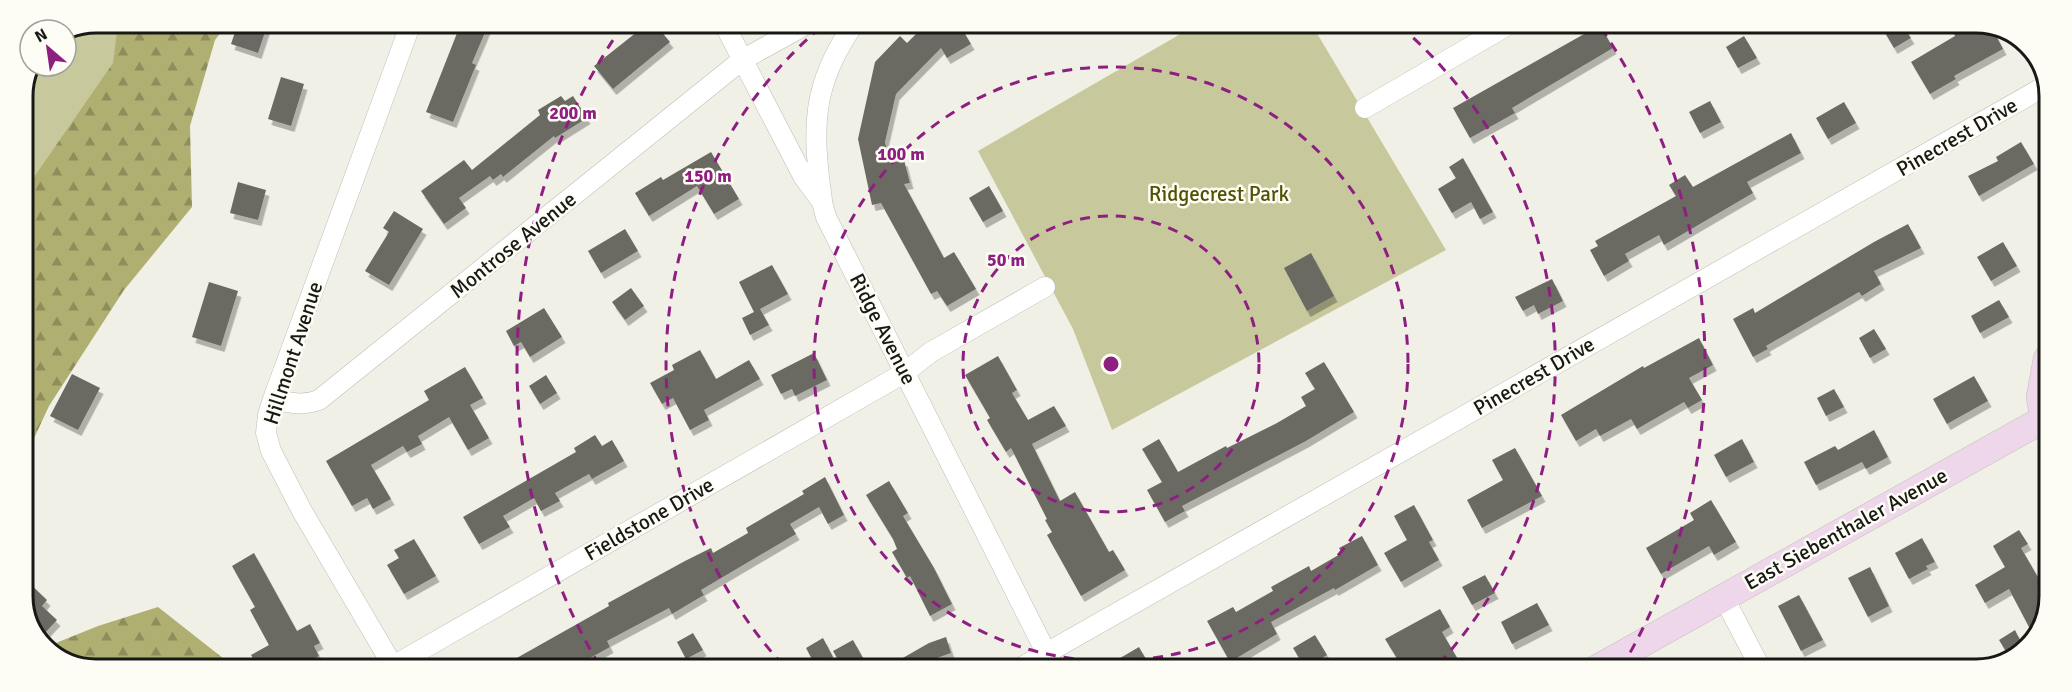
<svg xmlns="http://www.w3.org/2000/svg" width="2072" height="692" font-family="Signika,sans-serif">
<defs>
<pattern id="forest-firs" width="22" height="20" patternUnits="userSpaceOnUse" patternTransform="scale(1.5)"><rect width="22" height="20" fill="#b0af72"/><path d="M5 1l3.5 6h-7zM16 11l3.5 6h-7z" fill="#8e8d5c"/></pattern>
<filter id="shadow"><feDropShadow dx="3.5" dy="6" stdDeviation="0" flood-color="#0004"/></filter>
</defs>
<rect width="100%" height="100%" fill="#f0f0e7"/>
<path fill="url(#forest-firs)" d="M96,23h132l-13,17 -25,86 2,81 -68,83 -75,116 -26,56v-371l11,-25h32v-31z
M158,607l75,59h-161l-26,-19 52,-21z"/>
<path fill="#c8c89d" d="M96,23h22l-5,40 -90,130v-102l11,-25h32v-31z
M1196,25h116l134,225 -334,180 -39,-101 -95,-178z"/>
<path fill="#6a6a63" filter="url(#shadow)" d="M238,23h30l-10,30 -27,-9z
M461,23h28l-17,40 4,2 -23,57 -27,-10z
M647,24h8l15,18 -57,47 -19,-23z
M926,24h33l12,20 -24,14 -6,-10 -45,46 -11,48 5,21 14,-3 6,23 -6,1 40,74 10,-6 22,37 -29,17 -10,-15 -6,3 -50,-91 -9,2 -14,-66 17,-77 25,-26 7,7z
M1600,25l13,23 -101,60 3,5 -45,25 -17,-30z
M1881,26h22l8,12 -17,10z
M1963,26h14l3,6 11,-6 12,23 -49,27 2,3 -26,15 -19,-32 44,-26 -2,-5z
M1744,36l13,22 -19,10 -12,-21z
M281,77l23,7 -13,42 -23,-7z
M561,96l4,5 8,-5 14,22 -32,20 -1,-2 -51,41 -2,-3 -8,6 -3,-4 -31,22 7,10 -22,16 -23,-33 43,-31 8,10 68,-55 -2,-5z
M1710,101l11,21 -21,11 -11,-21z
M1844,102l12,21 -28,16 -12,-21z
M1791,133l10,20 -54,29 6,11 -89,52 -5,-10 -34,19 4,7 -25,15 -14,-26 8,-4 -3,-5 81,-45 -7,-11 16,-10 8,12z
M2021,142l13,22 -55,32 -11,-20 30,-15 -2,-4z
M711,152l28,47 -25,15 -17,-28 -48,30 -14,-23 26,-16 2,3z
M1463,158l30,54 -13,7 -9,-17 -19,11 -14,-24 18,-11 -7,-11z
M238,182l28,8 -8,30 -28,-7z
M989,186l14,25 -20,11 -14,-24z
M394,211l29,18 -34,56 -24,-14 24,-39 -6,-4z
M1908,224l13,24 -47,23 7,13 -19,12 -3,-4 -93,54 2,3 -15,8 -20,-38 20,-11 2,5 119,-71z
M625,229l13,22 -37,22 -13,-22z
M2003,242l14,24 -26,15 -14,-24z
M1311,253l23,43 -27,15 -23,-43z
M772,265l16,29 -28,15 9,16 -19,10 -8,-17 12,-6 -15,-30z
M1552,279l11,22 -25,13 -4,-9 -11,6 -8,-14z
M209,282l29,9 -17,55 -29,-9z
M631,288l13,18 -19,14 -13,-18z
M1999,300l10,17 -29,16 -9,-17z
M544,308l18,29 -32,20 -9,-15 -7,4 -8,-15z
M1874,329l12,20 -16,9 -11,-20z
M1699,338l14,27 -24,13 13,22 -14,8 -4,-6 -47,27 -6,-10 -31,17 -4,-7 -20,12 -15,-26 82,-49 1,2z
M700,350l16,29 33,-19 11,19 -56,31 5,10 -19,10 -17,-32 -11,6 -12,-21 24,-13 -2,-5z
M814,353l13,27 -32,16 -3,-7 -11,5 -10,-19z
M998,356l19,34 -5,3 16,27 26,-14 12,20 -34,18 28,57 15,-9 34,60 4,-2 12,20 -44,26 -34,-61 5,-3 -7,-12 2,-1 -36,-71 -5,4 -19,-32 3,-2 -25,-43z
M1324,362l30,50 -48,29 -124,65 3,5 -20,11 -18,-32 15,-8 -20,-33 17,-10 19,33 48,-26 1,2 50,-25 29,-17 -5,-9 14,-8 -10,-16z
M465,367l18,31 -13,7 19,33 -21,12 -19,-33 -31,19 4,8 -15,8 -4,-6 -32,19 20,34 -18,10 -6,-11 -15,8 -26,-45 103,-61 -5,-9z
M72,374l28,14 -22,42 -28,-14z
M546,375l11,18 -17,11 -11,-18z
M1974,376l14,25 -41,23 -14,-25z
M1834,389l10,18 -18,9 -9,-18z
M1874,430l14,27 -22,12 -4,-7 -46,23 -12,-23 31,-16 3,4z
M595,435l7,11 10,-6 12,21 -32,18 -3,-5 -34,19 5,8 -19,10 -7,-13 -31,18 7,11 -31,17 -16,-27 113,-65 -2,-4z
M1742,439l12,23 -28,15 -12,-22z
M1515,448l27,48 -60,32 -15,-28 36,-20 -11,-20z
M825,477l19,38 -16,9 -9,-17 -29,17 6,10 -95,56 3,5 -32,19 -3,-6 -62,33 3,6 -36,20h-73l108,-61 -1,-3 77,-42 26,-13 2,5 35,-20 -2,-5 58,-34 -2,-3z
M889,481l19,32 -5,3 31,52 18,36 -22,12 -20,-40 -3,2 -15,-26 5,-3 -4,-10 -27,-44z
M1711,500l25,42 -22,13 -5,-9 -48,28 -15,-26 48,-28 -4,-7z
M1414,505l19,35 -4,2 10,18 -38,22 -17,-29 23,-13 -13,-24z
M2019,530l9,14 -7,4 25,43v27l-17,9 -20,-38 -24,14 -10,-18 30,-18 -12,-21z
M1362,536l16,29 -43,25 -1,-2 -63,34 6,12 -47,28 -23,-41 26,-14 3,5 37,-21 -2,-4 38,-21 2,5 31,-18 -3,-5z
M1922,538l13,24 -9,4 2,3 -19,10 -14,-26z
M414,539l22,37 -32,18 -17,-29 12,-7 -5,-8z
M254,553l43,78 13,-7 10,19 -6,3 5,10 -18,10h-44l-6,-11 18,-10 -19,-35 5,-3 -23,-41z
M1870,567l19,39 -21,11 -20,-39z
M1485,575l10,18 -23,12 -10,-18z
M23,577l24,23 -5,6 15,14 -14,15 -12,-11 -8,-22z
M1799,595l24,45 -22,11 -23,-45z
M1537,603l12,22 -37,19 -11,-22z
M1440,609l10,18 -8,5 21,36h-60l-18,-29z
M2015,630l7,14 -15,9 -8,-13z
M693,633l10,17 -17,9 -9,-17z
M1315,635l12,20 -22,13 -12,-20z
M946,637l5,16 -20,7 4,7h-48l42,-24z
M823,638l10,19 -17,10 -10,-19z
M853,640l15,27h-26l-9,-16z
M1139,647l12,21h-48z"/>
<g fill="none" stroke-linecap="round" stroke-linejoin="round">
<defs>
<path id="street" d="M724,24l79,152 19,26 4,15 228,451
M1365,108l143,-83
M822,200c-10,-71 -11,-115 32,-176
M273,399c16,4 30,7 46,1l423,-340 65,-36
M1723,596l38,73
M393,666l511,-293 27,-21 114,-65
M393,666l-91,-155 -31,-60 -5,-18 2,-18 5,-16 138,-376
M1020,668l1027,-583"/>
<path id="secondary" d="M1596,669l448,-250 -4,-22 7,-38"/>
</defs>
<use href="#street" stroke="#bebeb6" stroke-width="21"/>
<use href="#secondary" stroke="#bebeb6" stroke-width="28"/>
<use href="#street" stroke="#fff" stroke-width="20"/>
<use href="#secondary" stroke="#efd7eb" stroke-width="27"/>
</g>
<g fill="none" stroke="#8e1f81" stroke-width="3" stroke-dasharray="10 8">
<circle cx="1111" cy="364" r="148"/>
<circle cx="1111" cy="364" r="297"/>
<path d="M783 665A445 445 0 0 1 822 26M1400 26A445 445 0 0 1 1436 667"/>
<path d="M599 665A594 594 0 0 1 621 28M1601 28A594 594 0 0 1 1623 665"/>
</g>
<g text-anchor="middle" stroke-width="5" stroke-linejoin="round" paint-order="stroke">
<g font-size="21" fill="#181815" stroke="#fdfdf5">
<text transform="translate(1957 137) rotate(-30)" y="7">Pinecrest Drive</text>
<text transform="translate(513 245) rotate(-39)" y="7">Montrose Avenue</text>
<text transform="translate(883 329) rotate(63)" y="7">Ridge Avenue</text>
<text transform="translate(293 353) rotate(-72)" y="7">Hillmont Avenue</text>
<text transform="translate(1534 376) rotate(-30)" y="7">Pinecrest Drive</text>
<text transform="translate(649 519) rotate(-30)" y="7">Fieldstone Drive</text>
<text transform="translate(1846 529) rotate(-29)" y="7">East Siebenthaler Avenue</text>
</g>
<g font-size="21" fill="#525002" stroke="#fdfdf5">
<text x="1219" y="201">Ridgecrest Park</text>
</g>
</g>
<path d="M0 0H2072V692H0ZM96 33H1976A63 63 0 0 1 2039 96V596A63 63 0 0 1 1976 659H96A63 63 0 0 1 33 596V96A63 63 0 0 1 96 33Z" fill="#fdfdf5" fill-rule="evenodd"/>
<path fill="none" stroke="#181815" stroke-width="3" d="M96 33H1976A63 63 0 0 1 2039 96V596A63 63 0 0 1 1976 659H96A63 63 0 0 1 33 596V96A63 63 0 0 1 96 33Z"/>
<circle cx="1111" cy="364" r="9" fill="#8e1f81" stroke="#fdfdf5" stroke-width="3"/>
<g font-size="18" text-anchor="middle" font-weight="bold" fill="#8e1f81" stroke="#fdfdf5" stroke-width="5" stroke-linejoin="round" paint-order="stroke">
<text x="573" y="119">200 m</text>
<text x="901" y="160">100 m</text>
<text x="708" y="182">150 m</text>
<text x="1006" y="266">50 m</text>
</g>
<g transform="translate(48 48) rotate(331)"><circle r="28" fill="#fdfdf5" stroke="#a1a19b" stroke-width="1.5"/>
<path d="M0-4.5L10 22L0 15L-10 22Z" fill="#8e1f81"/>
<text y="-9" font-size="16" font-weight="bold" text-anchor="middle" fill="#181815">N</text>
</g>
</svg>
